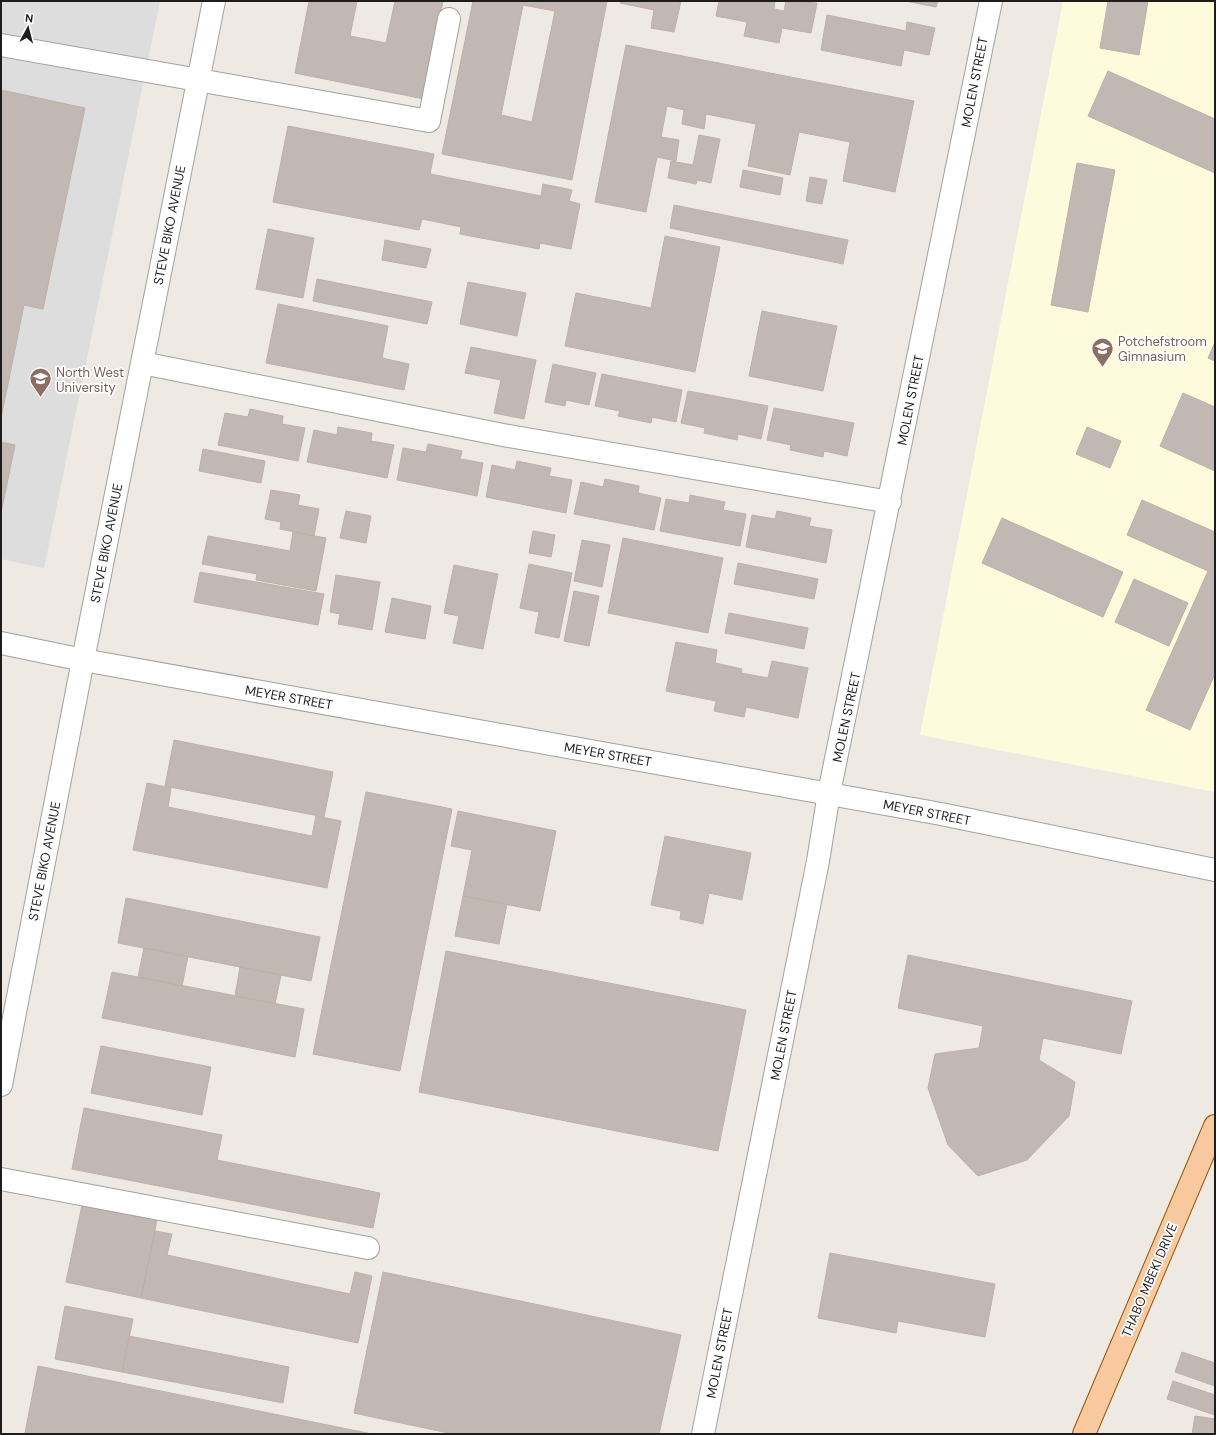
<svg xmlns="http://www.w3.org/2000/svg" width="1216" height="1435" font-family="'DM Sans',sans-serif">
<rect width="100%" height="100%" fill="#eee9e3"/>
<path fill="#fefadc" d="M1063,1h152v791l-295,-57z"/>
<path fill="#ddd" d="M1,1h159l-116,567 -43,-9z"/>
<path fill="#c2b8b3" stroke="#bfafa6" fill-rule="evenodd" d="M309,1h48l-7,35 36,7 9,-42h48l-19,98 -129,-26z
M473,1h134l-35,179 -130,-26zM523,5l32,6 -23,111 -31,-7z
M621,1h60l-7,31 -23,-4 3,-18 -34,-7z
M719,1h56l-1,8 10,2 2,-10 31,2 -6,30 -29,-5 -3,15 -35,-7 3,-14 -31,-6z
M905,1h33l-2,6z
M1108,1h40l-9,54 -39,-7z
M827,15l79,16 1,-9 28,6 -6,27 -25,-5 -3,16 -80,-16z
M626,45l288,56 -19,91 -52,-11 7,-39 -51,-10 -9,43 -42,-9 8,-42 -50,-10 -2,15 -22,-5 2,-14 -17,-4 -6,31 18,3 -3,21 -19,-4 -11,55 -51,-10z
M1108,71l107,48v54l-127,-57z
M1,90l84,18 -42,201 -19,-4 -23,113z
M288,126l146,28 -4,20 111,22 2,-12 29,6 -3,11 11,3 -9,45 -31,-6 -1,6 -79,-15 1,-7 -39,-8 -3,11 -146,-28z
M699,135l21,4 -9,44 -14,-3 -1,4 -28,-6 3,-17 22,4z
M1077,163l38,7 -27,142 -37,-7z
M743,170l40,8 -3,17 -40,-8z
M810,177l17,3 -5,24 -16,-3z
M674,205l174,35 -5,24 -173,-36z
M268,229l46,9 -11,60 -47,-9z
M665,236l55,11 -25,125 -130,-26 11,-53 75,15z
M385,240l46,9 -5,19 -44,-8z
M317,279l115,23 -5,22 -114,-23z
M468,282l58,11 -9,43 -57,-12z
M278,304l110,22 -6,32 27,6 -5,26 -138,-27z
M762,311l75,15 -14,65 -74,-15z
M1215,342v19l-7,-3z
M471,347l65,13 -12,59 -30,-6 7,-33 -36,-7z
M553,364l43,9 -7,32 -23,-5 -1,6 -20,-4z
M602,374l80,16 -6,32 -24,-5 -1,6 -33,-7 2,-5 -25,-5z
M688,391l80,15 -7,33 -23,-5 -1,6 -33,-7 1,-5 -24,-5z
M1183,393l32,14v64l-55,-25z
M774,408l80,15 -7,33 -23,-5 -1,6 -33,-7 1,-5 -24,-5z
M250,409l33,7 -1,8 23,4 -7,33 -80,-16 7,-32 23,4z
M338,427l34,6 -1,8 23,4 -7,33 -80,-16 7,-32 23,5z
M1087,427l34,14 -11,27 -34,-14z
M1,442l14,3 -14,68z
M428,444l34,7 -2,8 23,4 -6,33 -80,-16 6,-32 23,4z
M203,449l62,12 -4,22 -62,-12z
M517,461l34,7 -2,8 23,4 -6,33 -80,-16 6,-32 23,5z
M605,479l34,7 -1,7 23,5 -7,32 -80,-16 7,-32 22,5z
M271,490l29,5 -2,10 21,4 -5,27 -34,-7 1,-7 -16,-3z
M690,495l35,7 -2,8 23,4 -6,32 -80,-15 6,-32 23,4z
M1142,500l73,32v142l-25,56 -44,-20 62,-139 -81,-36z
M346,511l25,5 -5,27 -26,-5z
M777,511l34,7 -2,8 23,4 -6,33 -80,-16 6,-32 23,4z
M1002,518l121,54 -20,45 -121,-54z
M533,531l22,4 -4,22 -22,-4z
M293,532l33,6 -10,53 -60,-11 1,-6 -55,-10 6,-28 82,15z
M623,538l100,20 -15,75 -100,-20z
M582,540l28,5 -8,42 -28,-6z
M738,563l80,16 -4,20 -80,-15z
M529,564l43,9 -13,65 -24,-5 4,-21 -19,-4z
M454,565l44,9 -15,75 -30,-6 6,-27 -15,-3z
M200,572l124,22 -6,31 -124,-23z
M336,575l44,7 -8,48 -34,-6 2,-10 -10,-2z
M1134,579l54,24 -19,43 -54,-24z
M574,591l25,5 -10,50 -25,-5z
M392,598l39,8 -6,33 -40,-7z
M729,613l79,15 -4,21 -79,-16z
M676,642l41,8 -2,13 27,6 -1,4 27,5 4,-17 36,7 -10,50 -52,-11 -2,10 -30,-6 2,-10 -50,-10z
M174,740l159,32 -9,45 -159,-31z
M147,783l24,5 -3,19 144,29 4,-20 25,5 -14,67 -194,-38z
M366,792l86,17 -52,262 -87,-17z
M458,811l98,20 -16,80 -77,-15 9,-46 -21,-4z
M665,836l86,17 -9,47 -33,-7 -6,31 -23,-5 1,-8 -30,-6z
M463,896l44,8 -8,40 -44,-8z
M126,898l194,39 -9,44 -193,-38z
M144,948l44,8 -6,30 -44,-9z
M446,951l300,59 -28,141 -299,-59z
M908,955l224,46 -11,53 -78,-16 -4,22 36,22 -6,34 -42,44 -49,16 -30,-31 -20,-57 7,-34 44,-6 4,-22 -85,-18z
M240,967l41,8 -6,29 -40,-8z
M112,972l192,37 -9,48 -193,-39z
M101,1046l110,21 -9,48 -111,-22z
M84,1108l138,27 -5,25 163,33 -7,35 -301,-59z
M82,1205l75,15 -16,78 -75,-16z
M155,1231l17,3 -5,21 183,39 5,-22 17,4 -14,67 -217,-45z
M830,1253l165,31 -10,53 -87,-16 -2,12 -78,-15z
M383,1272l298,63 -22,99h-206l-99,-21z
M65,1306l68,13 -11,53 -67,-13z
M129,1336l160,31 -6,36 -161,-31z
M1182,1352l33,11v23l-40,-14z
M38,1366l334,68h-341l-6,-1z
M1173,1381l42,14v20l-48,-16z
M1195,1416l20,3v15h-23z"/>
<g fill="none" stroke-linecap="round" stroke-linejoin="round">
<defs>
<path id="minor" d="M1,45l428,76 20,-102
M142,363l361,72 387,67
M1,643l82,17 858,154 274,56
M1,1085l82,-425 131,-659
M1,1179l367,69
M703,1434l115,-573 11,-68 162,-792"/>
<path id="major" d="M1084,1434l131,-308"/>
</defs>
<use href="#minor" stroke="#a1a1a1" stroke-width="24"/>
<use href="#major" stroke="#905506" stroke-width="24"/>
<use href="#minor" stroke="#fff" stroke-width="22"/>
<use href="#major" stroke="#f8c89e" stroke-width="22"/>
</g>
<defs>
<symbol id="school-pin" viewBox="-11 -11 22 30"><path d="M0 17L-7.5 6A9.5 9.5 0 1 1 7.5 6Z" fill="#8d6e63" stroke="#fff"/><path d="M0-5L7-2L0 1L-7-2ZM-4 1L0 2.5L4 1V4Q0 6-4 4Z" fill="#fff"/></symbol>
<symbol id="university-pin" viewBox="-11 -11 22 30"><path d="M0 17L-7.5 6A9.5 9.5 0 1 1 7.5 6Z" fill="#8d6e63" stroke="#fff"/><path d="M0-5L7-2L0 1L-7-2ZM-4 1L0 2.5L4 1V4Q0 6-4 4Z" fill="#fff"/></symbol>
</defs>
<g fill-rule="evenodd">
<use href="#school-pin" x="1090" y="336" width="25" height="34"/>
<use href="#university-pin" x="28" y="366" width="25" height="34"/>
</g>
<g text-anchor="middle" stroke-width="3.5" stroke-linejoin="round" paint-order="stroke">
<g font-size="13" fill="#1d1d1d" stroke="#fff">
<text transform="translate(974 82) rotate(-79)" y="5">MOLEN STREET</text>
<text transform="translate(169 225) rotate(-79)" y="5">STEVE BIKO AVENUE</text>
<text transform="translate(910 400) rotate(-79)" y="5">MOLEN STREET</text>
<text transform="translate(106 543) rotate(-79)" y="5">STEVE BIKO AVENUE</text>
<text transform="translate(289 697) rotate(10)" y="5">MEYER STREET</text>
<text transform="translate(846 717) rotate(-78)" y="5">MOLEN STREET</text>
<text transform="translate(608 754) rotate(10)" y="5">MEYER STREET</text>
<text transform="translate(927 812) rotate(11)" y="5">MEYER STREET</text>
<text transform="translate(44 861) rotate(-79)" y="5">STEVE BIKO AVENUE</text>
<text transform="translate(783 1035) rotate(-79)" y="5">MOLEN STREET</text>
<text transform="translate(1149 1280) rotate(-67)" y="5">THABO MBEKI DRIVE</text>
<text transform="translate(719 1353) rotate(-79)" y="5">MOLEN STREET</text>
</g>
<g font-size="13" fill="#785e54" stroke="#fff" text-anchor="start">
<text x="1118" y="346">Potchefstroom<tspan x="1118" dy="15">Gimnasium</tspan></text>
<text x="56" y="377">North West<tspan x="56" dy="15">University</tspan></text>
</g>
</g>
<rect width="1216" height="1435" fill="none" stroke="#1d1d1d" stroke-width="4"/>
<g transform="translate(28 28) rotate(7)" stroke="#ffffff" stroke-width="3" paint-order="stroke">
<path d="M0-3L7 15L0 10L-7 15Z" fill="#1d1d1d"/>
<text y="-6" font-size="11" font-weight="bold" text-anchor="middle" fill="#1d1d1d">N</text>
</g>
</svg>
